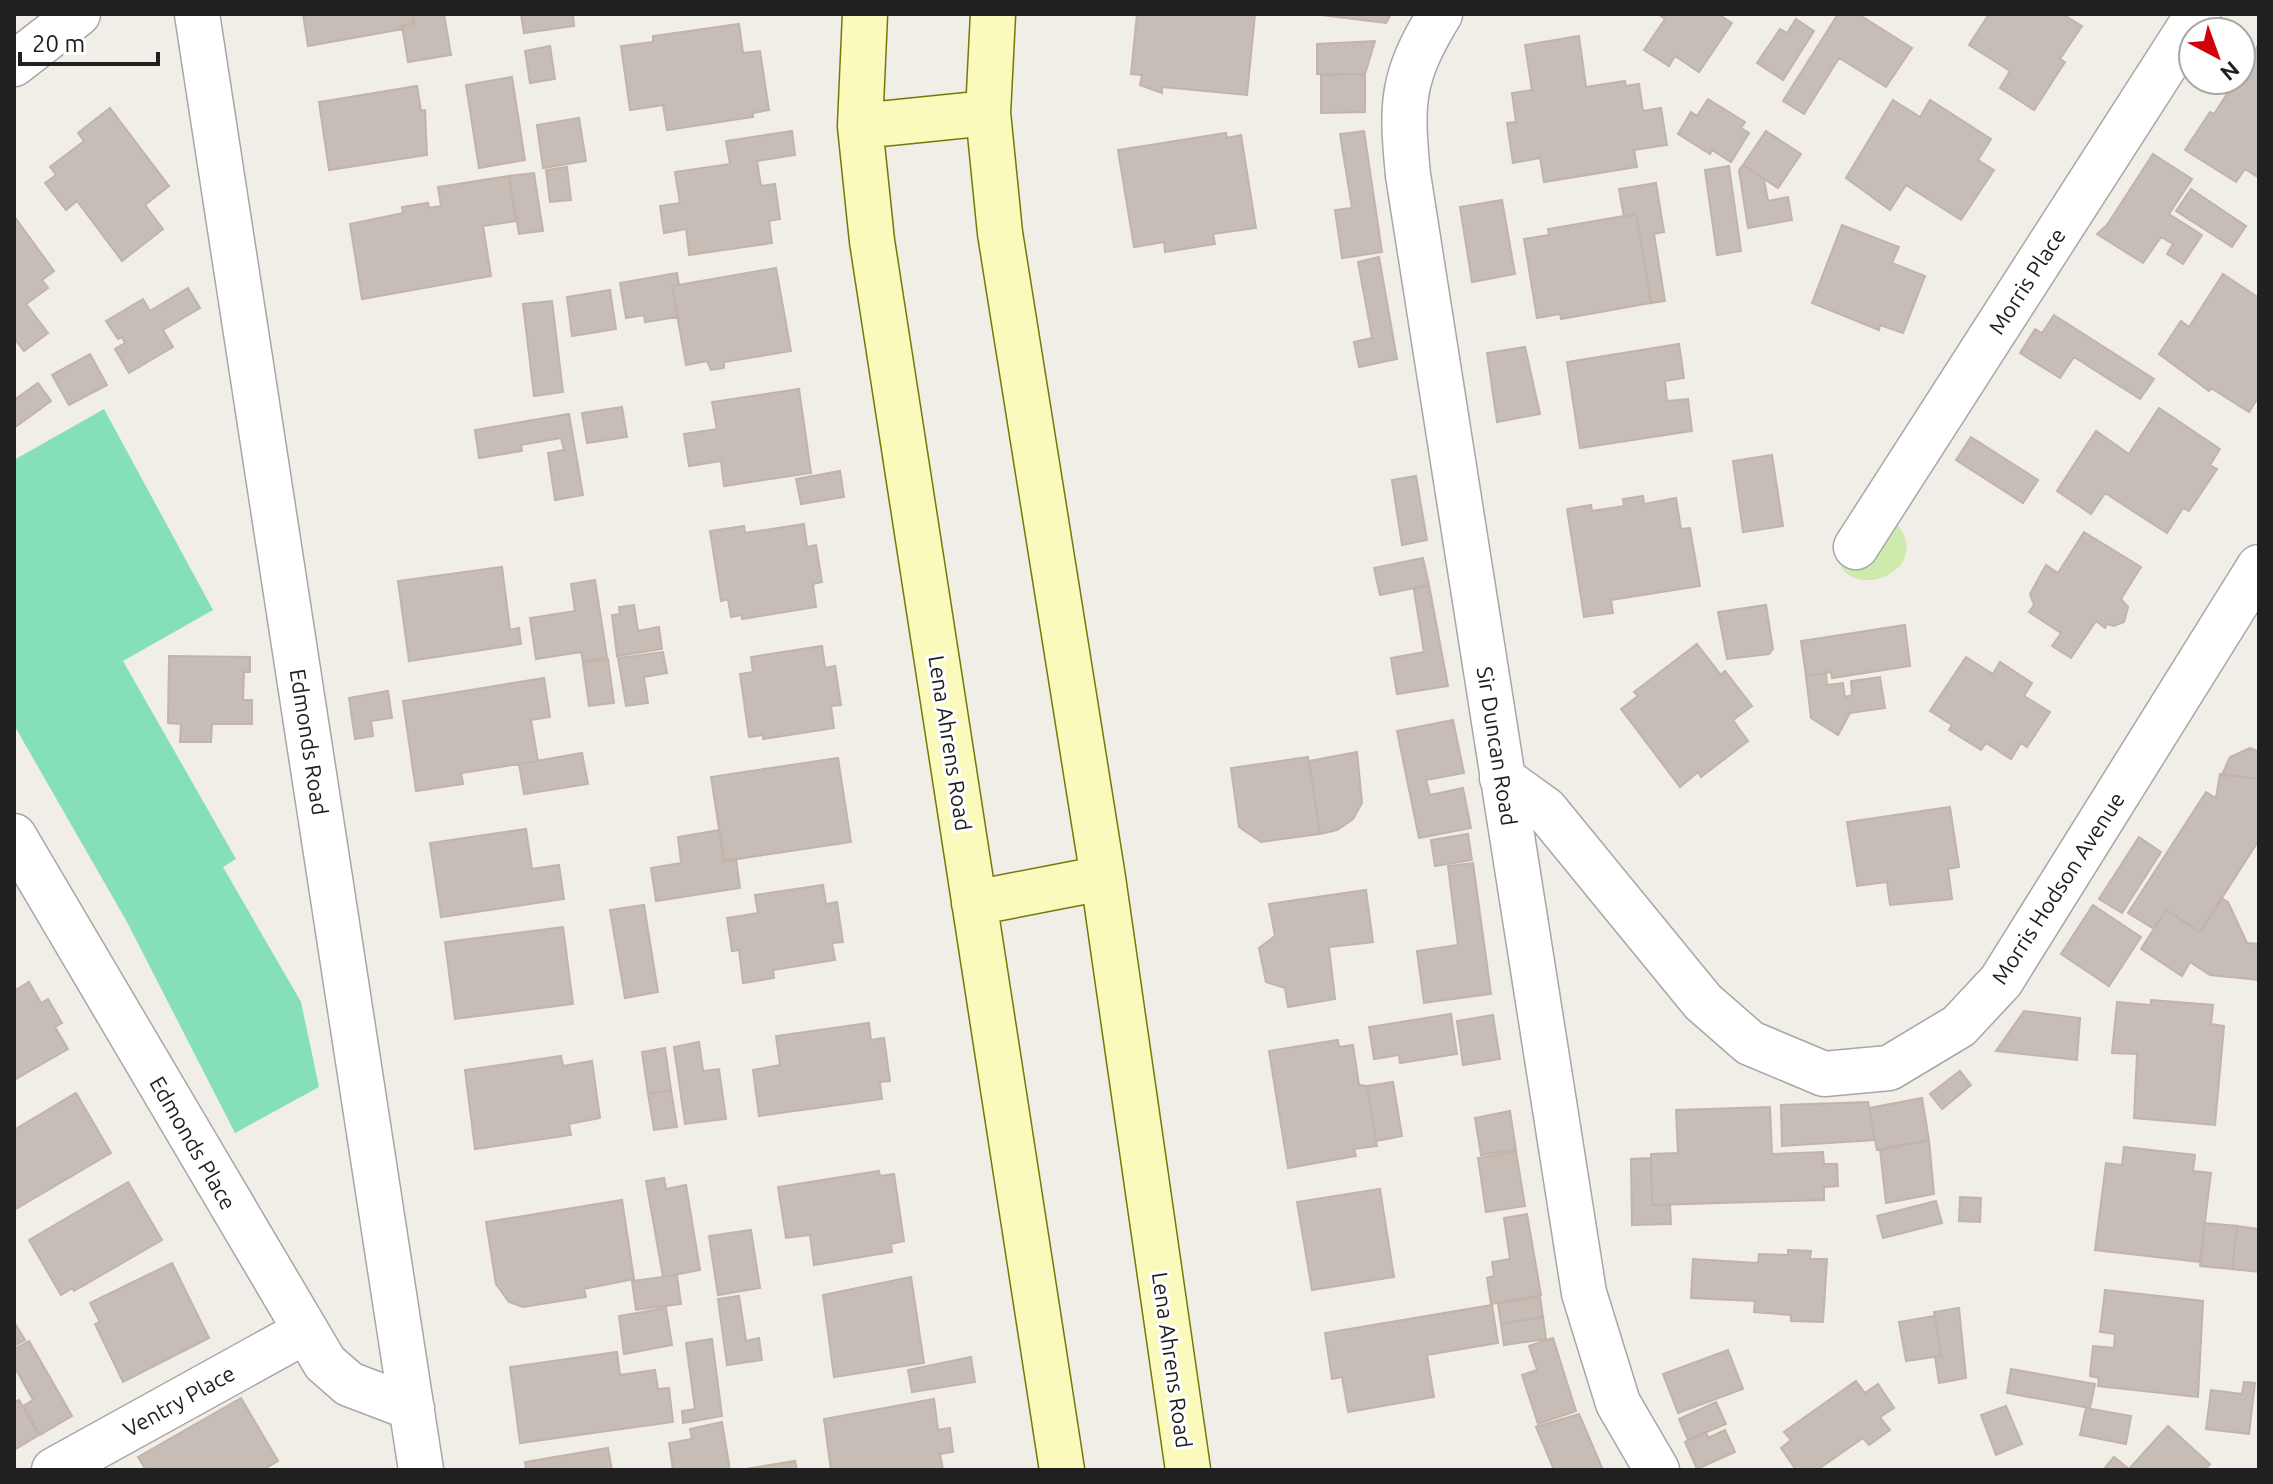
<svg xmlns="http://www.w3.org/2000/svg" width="2273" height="1484" font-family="Ubuntu,sans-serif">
<rect width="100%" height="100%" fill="#f1ede7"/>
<path fill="#ceebad" d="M1848,520h46c48,54 -58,89 -57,28 1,-12 3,-19 11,-28z"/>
<path fill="#85e0b8" d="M104,409l109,201 -90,51 113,198 -13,8 78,135 18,85 -84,46 -108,-211 -113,-197v-265z"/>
<path fill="#c6bdb6" stroke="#c3b3a9" stroke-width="2" d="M303,14h109l2,9 -12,3 1,3 -95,17z
M412,14h32l7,41 -43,7 -6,-36 12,-3z
M521,14h52l1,12 -50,7z
M1137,14h118l-8,81 -85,-8v6l-22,-8 2,-10 -11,-1z
M1313,14h78l-5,9z
M1658,14h60l14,9 -33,49 -24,-16 -6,10 -25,-16 21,-31z
M1838,14h20l54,34 -26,39 -47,-29 -35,56 -21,-13z
M1989,14h73l20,12 -22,33 5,3 -31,48 -34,-22 10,-17 -41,-26z
M1796,19l18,12 -31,49 -26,-17 23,-34 7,4z
M739,24l4,29 17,-2 9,59 -16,3v4l-86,13 -4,-25 -33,5 -9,-64 32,-4v-6z
M1579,36l7,51 39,-6 1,5 13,-2 4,27 18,-3 6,37 -33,5 3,17 -93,15 -4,-24 -27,5 -6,-40 9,-1 -4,-29 20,-3 -7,-45z
M1375,41l-10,33h-48v-30z
M2259,44v134l-14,-9 -9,13 -51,-32 25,-38 4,2 22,-34h5v-8z
M550,46l5,33 -25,4 -5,-32z
M1365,74v38l-44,1v-38z
M512,77l13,83 -46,8 -13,-83z
M417,86l4,25 4,-1 2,45 -98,15 -10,-68z
M1708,99l37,23 -4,6 8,5 -18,29 -19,-12 -2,4 -32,-20 13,-22 6,4z
M1893,100l27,17 10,-17 61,39 -13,21 16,10 -33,50 -55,-35 -16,25 -44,-32z
M110,108l59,78 -24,19 18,24 -41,32 -45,-60 -11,9 -21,-27 11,-8 -6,-8 34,-26 -6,-8z
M579,118l7,43 -43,7 -6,-43z
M792,131l3,24 -38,6 4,25 14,-2 5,35 -11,2 3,22 -83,12 -3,-26 -22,4 -4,-27 20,-3 -5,-31 55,-8 -4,-23z
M1364,131l18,121 -40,6 -7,-48 17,-2 -12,-74z
M1766,131l35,23 -23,34 -35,-23z
M1226,133l1,5 14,-3 15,93 -43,6 2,10 -50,8 -1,-10 -30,5 -16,-97z
M2153,154l39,25 -23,35 33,21 -19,29 -16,-10 6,-10 -12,-7 -18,26 -46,-29 10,-9z
M1743,165l21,14 4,22 20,-4 4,23 -44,8 -9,-58z
M1729,166l12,85 -24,4 -12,-85z
M567,167l4,33 -21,2 -4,-32z
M534,173l9,58 -24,3 -10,-58z
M509,176l7,45 -33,5 8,50 -129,23 -12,-75 53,-11 -1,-6 26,-4 1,5 12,-2 -3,-19z
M1656,183l8,49 -10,2 11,67 -14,2 -15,-89 -12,3 -5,-28z
M2191,189l55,37 -14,21 -56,-36z
M1502,200l13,74 -43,8 -12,-75z
M1636,214l15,89 -90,16 -1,-5 -23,4 -13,-79 25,-4 -1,-6z
M14,216l40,55 -12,9 6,8 -22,16 22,29 -24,18 -10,-13z
M1842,225l57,22 -7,16 33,13 -22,57 -23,-8 -1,5 -67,-27z
M1379,257l18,102 -38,8 -5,-25 18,-4 -14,-76z
M776,268l15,83 -67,11v6l-13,2 -4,-9 -21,4 -14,-79z
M677,273l2,12 -7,1 6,31 -33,5 -1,-7 -18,3 -6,-35z
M2223,274l36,24v98l-10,16 -38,-24 -2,3 -50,-37 22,-33 8,6z
M188,288l12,20 -37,22 10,17 -44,26 -14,-24 10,-6 -3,-6 -4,2 -12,-18 37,-22 7,12z
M610,290l6,39 -44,7 -5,-39z
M552,301l11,91 -29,4 -11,-92z
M2054,315l100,64 -14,20 -66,-42 -14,21 -40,-25 15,-24 7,4z
M1679,344l5,34 -19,3 2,20 21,-2 4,32 -112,17 -13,-86z
M1525,347l15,67 -43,8 -10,-69z
M90,354l17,31 -38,20 -17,-30z
M38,383l13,18 -37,27v-28z
M799,389l12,84 -87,13 -3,-25 -32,5 -5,-32 33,-5 -5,-27z
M622,407l5,30 -40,6 -5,-30z
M2159,408l61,41 -10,16 7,4 -28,42 -6,-3 -16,25 -62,-40 -14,21 -34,-23 39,-60 33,23z
M569,414l14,81 -28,5 -7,-47 16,-3 -3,-12 -40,7 1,6 -43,7 -4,-28z
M1971,437l67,43 -15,23 -67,-43z
M1772,455l11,71 -40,6 -10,-71z
M840,471l4,26 -43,7 -5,-25z
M1416,476l11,64 -25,5 -10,-65z
M1643,496l1,8 32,-6 5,31 9,-1 10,58 -89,14 2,13 -29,4 -17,-108 24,-4 1,6 32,-5 -1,-7z
M804,524l3,23 9,-2 6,37 -9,2 3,23 -74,12v-4l-11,2 -3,-18 -7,2 -11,-70 34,-5 1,7z
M2084,532l57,35 -20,32 7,8 -4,15 -10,4 -7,-2 -2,4 -9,-7 -25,37 -19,-12 9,-13 -32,-21 5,-7 -4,-11 16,-29 12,8z
M1423,558l6,27 -49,10 -6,-27z
M502,567l8,63 9,-2 2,16 -112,17 -11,-80z
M595,580l12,77 -24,4 -2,-9 -45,7 -6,-41 45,-7 -4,-27z
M1429,585l19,101 -51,8 -6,-36 33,-6 -10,-62z
M634,605l4,26 21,-4 3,22 -45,7 -5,-41 8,-1 -1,-7z
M1766,605l7,44 -4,5 -42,5 -9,-47z
M1905,625l5,41 -78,12 -1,-6 -25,4 -5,-35z
M1697,644l24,31 4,-4 27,35 -19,14 15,21 -47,36 -3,-5 -18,15 -59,-78 17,-13 -4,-4z
M822,646l3,22 10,-2 6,39 -10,1 3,22 -71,11v-4l-14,2 -9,-63 13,-2 -2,-15z
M663,652l4,21 -23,4 4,26 -22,3 -8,-48z
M169,656l81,1v15h-6l-1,28h9v24h-40l-1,18h-31l1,-18 -13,-1z
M1966,657l27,17 7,-12 32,21 -8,13 26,16 -23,35 -6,-4 -10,16 -25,-16 -5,7 -32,-20 3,-5 -22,-14z
M608,659l6,44 -25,3 -6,-43z
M1826,673l1,12 16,-2 2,14 7,-2 -1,-14 29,-4 5,31 -35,5 -12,22 -27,-17 -5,-42z
M544,678l6,39 -19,3 7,41 -77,12 2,11 -47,7 -13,-90z
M388,691l4,27 -21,3 2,15 -18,3 -6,-41z
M1453,720l11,53 -38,7 4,15 33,-7 8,40 -52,10 -22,-107z
M2250,748l9,4v27l-37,-4 8,-18z
M1357,752l5,51 -9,16 -16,11 -17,4 -11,-73z
M582,753l6,31 -64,10 -5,-30z
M1308,757l12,77 -59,8 -22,-15 -8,-59z
M838,758l13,84 -127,19 -13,-84z
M2220,774l39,5v61l-59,92 -34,-22 -12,19 -26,-16 78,-121 10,6z
M1950,807l9,60 -11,2 4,30 -62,6 -3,-23 -30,4 -10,-64z
M526,829l6,40 27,-4 5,34 -123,18 -11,-74z
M720,830l4,31 12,-2 4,29 -84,13 -5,-33 30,-5 -3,-26z
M1468,834l4,26 -37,6 -4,-26z
M2139,837l22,15 -39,61 -23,-14z
M1473,863l18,131 -67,9 -7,-52 41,-6 -10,-79z
M823,885l3,19 11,-2 6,40 -11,1 3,17 -62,10 1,8 -31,5 -4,-33 -7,1 -5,-33 31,-5 -3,-18z
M1366,890l7,52 -44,5 6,52 -47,8 -3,-19 -19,-6 -7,-34 16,-12 -6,-32z
M2221,898l7,4 19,41 12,1v36l-49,-5 -20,-13 -8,14 -41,-27 25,-39 34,22z
M644,905l14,87 -33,6 -15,-88z
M2093,905l48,32 -32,49 -48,-32z
M563,927l10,77 -118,15 -10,-77z
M29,982l12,21 7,-4 14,24 -7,4 13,22 -54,31v-89z
M2151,1000l62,5 -2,19 13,2 -9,99 -81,-7 3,-64 -25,-1 5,-51 34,3z
M2024,1011l56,7 -3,42 -81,-9z
M1451,1014l6,40 -57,9 -1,-8 -25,4 -5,-32z
M1493,1015l7,44 -37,6 -6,-44z
M869,1023l2,17 13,-2 6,43 -10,1 2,17 -123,17 -6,-46 27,-5 -4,-29z
M1338,1040l1,7 14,-2 6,40 8,1 10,60 -23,3 2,7 -68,12 -19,-117z
M699,1042l4,29 16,-2 7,50 -41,5 -11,-77z
M665,1048l6,42 -23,4 -6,-42z
M561,1056l2,10 29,-5 8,57 -31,6 2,11 -96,14 -10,-79z
M1960,1071l11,14 -29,24 -12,-15z
M1393,1082l9,54 -26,5 -9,-55z
M671,1090l6,37 -23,3 -6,-36z
M76,1093l35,60 -97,57v-80z
M1922,1098l7,42 -52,10 -8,-42z
M1868,1102l7,38 -93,6 -1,-41z
M1770,1107l2,47 51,-2 1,12h13l1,22 -14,1v13l-172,5 -1,-51 27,-1 -2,-43z
M1510,1111l6,39 -35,5 -6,-37z
M1929,1140l5,54 -48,9 -6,-53z
M2124,1147l71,8 -2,16 18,2 -11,89 -105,-12 11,-87 16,2z
M1516,1152l9,54 -39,6 -8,-54z
M1651,1158l1,47h18l1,19 -39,1 -1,-66z
M879,1171l1,5 14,-2 10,67 -13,3 1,8 -78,13 -4,-30 -24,3 -8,-51z
M664,1178l2,11 20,-4 14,85 -37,7 -17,-96z
M128,1182l34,58 -88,51 -2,-3 -11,7 -32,-55z
M1380,1189l14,88 -82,13 -15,-88z
M1960,1197l21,1 -1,24 -21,-1z
M622,1200l12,79 -50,10 2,8 -63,10 -14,-5 -13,-18 -10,-62z
M1936,1201l6,22 -59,15 -6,-22z
M1527,1214l14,81 -50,9 -4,-26 7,-2 -2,-14 18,-3 -6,-41z
M2205,1223l32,3 -5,43 -32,-3z
M2237,1226l22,3v43l-27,-3z
M751,1230l9,58 -42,7 -9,-59z
M1788,1250l23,1 -1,8h17l-4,63 -32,-1v-6l-37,-3 1,-11 -64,-3 2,-39 65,4 1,-9 29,1z
M172,1263l37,75 -86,44 -28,-58 5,-2 -10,-19z
M677,1275l4,29 -45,6 -4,-29z
M911,1277l13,86 -90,14 -11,-82z
M2105,1290l98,11 -5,96 -100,-11 1,-8 -9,-2 3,-30 21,2 1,-14 -15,-2z
M739,1296l7,45 13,-3 3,22 -35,5 -9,-66z
M1540,1297l3,20 -42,7 -3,-21z
M1492,1305l6,38 -71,12 7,42 -86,15 -6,-35 -10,2 -7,-46z
M666,1308l6,37 -48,9 -5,-38z
M1959,1308l7,70 -27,5 -4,-26 6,-1 -7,-44z
M1935,1316l6,40 -35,5 -7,-39z
M1543,1317l3,22 -42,6 -3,-21z
M14,1322l11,18 -11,6z
M1553,1338l23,73 -38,13 -16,-49 15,-5 -8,-24z
M712,1339l10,77 -39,7 -1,-12 13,-2 -9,-66z
M29,1341l43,75 -32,19 -17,-29 10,-6 -19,-34v-17z
M1728,1350l15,39 -65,24 -15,-39z
M617,1352l3,23 35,-5 3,19 11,-1 4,34 -153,21 -10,-76z
M971,1357l4,25 -63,10 -4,-22z
M2011,1369l84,15 -5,24 -83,-15z
M1856,1381l9,12 13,-9 16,24 -14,9 10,13 -21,15 -6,-7 -46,32h-21l-15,-22 10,-8 -7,-8z
M2244,1382l11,1 -6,51 -43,-5 5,-39 31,4z
M241,1398l37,63 -15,9h-117l-8,-13z
M934,1399l4,31 12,-2 3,24 -13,2 3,16h-112l-7,-51z
M19,1400l20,35 -25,15v-48z
M1716,1402l10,22 -38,16 -9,-21z
M2006,1406l16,38 -26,11 -15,-40z
M2086,1408l45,8 -5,28 -46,-9z
M1579,1414l24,56h-49l-18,-43z
M722,1422l8,48h-57l-4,-27 23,-4 -2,-10z
M2168,1426l42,38 -5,6h-102l11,-13 15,12z
M1725,1430l10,22 -38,17 -12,-27 21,-10 2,6z
M608,1448l4,22h-86l-1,-8z
M795,1461l2,9h-58z"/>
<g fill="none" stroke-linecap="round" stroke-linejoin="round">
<defs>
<path id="street" d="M197,14l224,1456
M1440,14c-39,64 -39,89 -32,161l176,1118 34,110 39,67
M14,64l64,-50
M1856,547l342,-533
M1502,778l43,31 158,193 47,41 74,31 65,-6 70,-42 42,-45 258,-414
M14,836l311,527 24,21 63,24
M54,1470l250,-138"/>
<path id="secondary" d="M865,14l-5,112 12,115 190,1229
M993,14l-5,99 12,120 103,645 85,592
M860,126l128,-13
M974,903l129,-25"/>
</defs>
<use href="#street" stroke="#a7a7a7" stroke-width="47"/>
<use href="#secondary" stroke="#737a04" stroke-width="47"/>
<use href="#street" stroke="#fff" stroke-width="44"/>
<use href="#secondary" stroke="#fafabc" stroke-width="44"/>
</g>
<g text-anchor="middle" stroke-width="6" stroke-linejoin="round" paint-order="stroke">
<g font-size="22" fill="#202020" stroke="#fff">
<text transform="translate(2027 281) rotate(-57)" y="8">Morris Place</text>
<text transform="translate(309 742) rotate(81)" y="8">Edmonds Road</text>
<text transform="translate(950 743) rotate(81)" y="8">Lena Ahrens Road</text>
<text transform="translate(1497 746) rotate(81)" y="8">Sir Duncan Road</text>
<text transform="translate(2058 888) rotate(-57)" y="8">Morris Hodson Avenue</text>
<text transform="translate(193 1143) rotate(60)" y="8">Edmonds Place</text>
<text transform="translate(1172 1360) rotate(82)" y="8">Lena Ahrens Road</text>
<text transform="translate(179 1401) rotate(-29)" y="8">Ventry Place</text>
</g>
</g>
<rect width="2273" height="1484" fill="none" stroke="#202020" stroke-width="32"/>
<g transform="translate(2217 56) rotate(139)"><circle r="38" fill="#ffffff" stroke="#a6a6a6" stroke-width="2"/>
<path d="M0-6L14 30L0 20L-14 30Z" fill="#d1000a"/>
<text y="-12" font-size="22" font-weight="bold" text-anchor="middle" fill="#202020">N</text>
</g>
<path d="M20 52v12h138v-12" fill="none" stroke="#202020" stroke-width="4"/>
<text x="32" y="52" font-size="24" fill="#202020" stroke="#ffffff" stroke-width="6" paint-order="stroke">20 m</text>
</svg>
